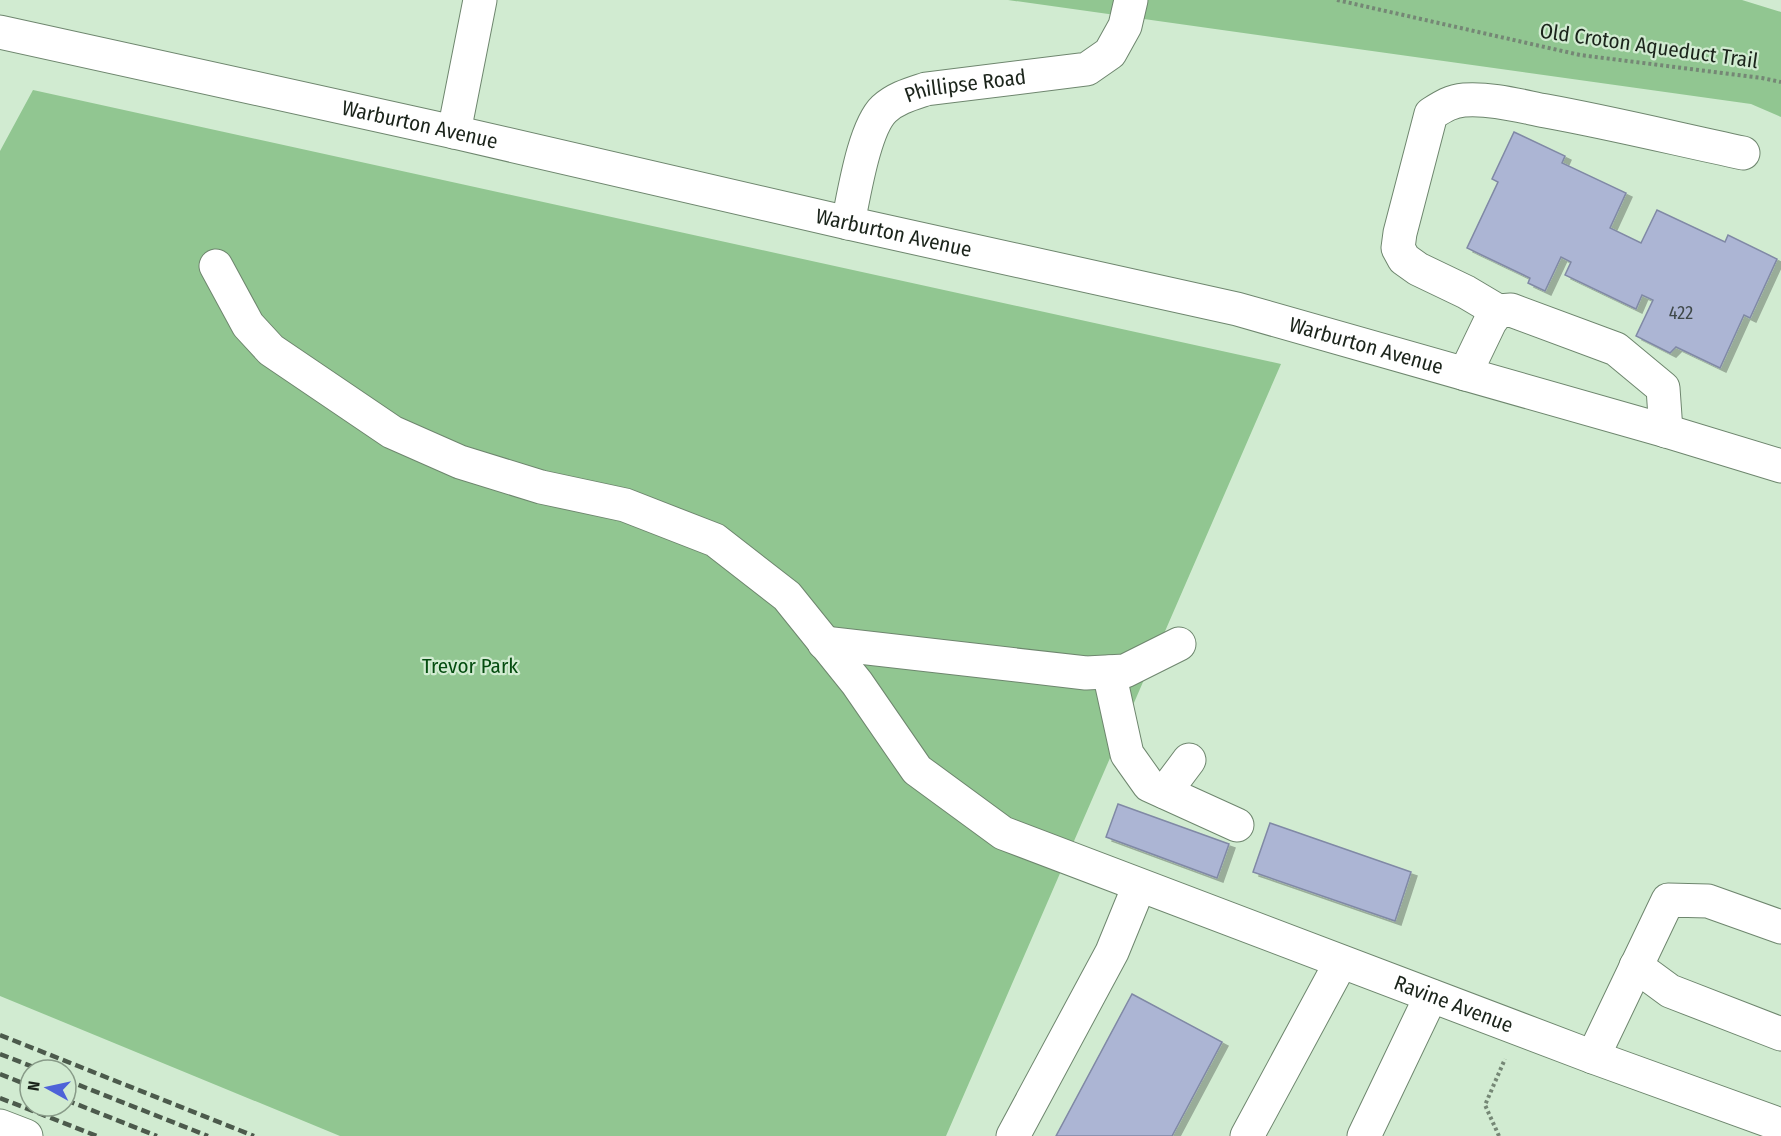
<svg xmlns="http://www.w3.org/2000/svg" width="1781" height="1136" font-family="'Fira Sans Condensed',sans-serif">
<defs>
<filter id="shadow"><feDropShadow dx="6" dy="4" stdDeviation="0" flood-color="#0004"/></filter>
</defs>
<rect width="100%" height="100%" fill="#d1ebd1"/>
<path fill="#91c691" d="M1008,0h734l39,12v105l-30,-13z
M33,90l1248,274 -335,772h-606l-340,-140v-845z"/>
<path fill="#acb5d4" stroke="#8089a5" stroke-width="1.5" filter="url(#shadow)" d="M1514,132l51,24 -3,7 64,30 -16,35 31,15 16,-33 68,32 3,-7 49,24 -27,59 -6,-3 -24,53 -44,-21 -6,6 -34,-17 17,-36 -11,-5 -6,14 -71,-34 6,-13 -10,-5 -16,34 -17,-8 2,-5 -63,-30 31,-66 -6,-3z
M1118,804l111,40 -12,34 -111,-41z
M1270,823l141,49 -16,49 -142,-49z
M1132,994l90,48 -50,94h-116z"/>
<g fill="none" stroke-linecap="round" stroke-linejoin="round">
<defs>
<g id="minor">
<path id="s1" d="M0,32l454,100 394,91 389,86 429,122 115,35"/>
<path d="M454,132l26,-132"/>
<path id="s2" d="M848,223c6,-28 16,-95 36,-114 12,-11 27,-15 42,-20l161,-20 23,-16 15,-27 6,-26"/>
<path id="s3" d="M216,266l32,59 23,25 121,82 68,30 81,25 84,18 90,35 72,56 70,87 60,87 86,63 590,224 188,68"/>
<path d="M1498,311l-32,-19 -48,-23 -14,-10 -6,-11 2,-15 31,-119c11,-7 20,-13 33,-14 27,-2 56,6 82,11 66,12 131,28 197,42"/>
<path d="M1465,374l25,-52 8,-11 13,-1 105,39 47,39 3,43"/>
<path d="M824,643l262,30 39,-2 54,-27"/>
<path d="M1109,672l18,82 22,31 88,40"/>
<path d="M1165,792l24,-32"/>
<path d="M1636,966l34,25 111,43"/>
<path d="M1593,1057l75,-157 40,1 73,26"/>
<path d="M0,1126l26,10"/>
<path d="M1013,1136l99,-184 27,-66"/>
<path d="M1247,1136l94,-174"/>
<path d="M1364,1136l67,-140"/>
</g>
</defs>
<use href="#minor" stroke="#6e866e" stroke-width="35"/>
<path stroke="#758775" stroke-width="4" stroke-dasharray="3 3" stroke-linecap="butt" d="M1337,0l243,55 182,23 19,4
M1499,1136l-14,-31 20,-46"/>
<use href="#minor" stroke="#fff" stroke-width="33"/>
<path stroke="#4c5a4c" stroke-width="4.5" stroke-dasharray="9 4.5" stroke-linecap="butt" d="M0,1035l254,101
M0,1054l41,16
M0,1074l30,12
M66,1080l142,56
M0,1098l97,38
M66,1100l91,36"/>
</g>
<g text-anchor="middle" stroke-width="4.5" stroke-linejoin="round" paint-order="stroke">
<g font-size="18" fill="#3f4849">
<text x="1681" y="319">422</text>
</g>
<g font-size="21" fill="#1b241b" stroke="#d1ebd1">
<text transform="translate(1649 46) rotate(8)" y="7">Old Croton Aqueduct Trail</text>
<text dy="7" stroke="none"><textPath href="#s2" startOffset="207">Phillipse Road</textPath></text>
<text dy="7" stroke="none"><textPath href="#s1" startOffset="430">Warburton Avenue</textPath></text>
<text dy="7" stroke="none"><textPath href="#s1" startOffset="916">Warburton Avenue</textPath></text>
<text dy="7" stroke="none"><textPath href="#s1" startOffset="1402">Warburton Avenue</textPath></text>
<text dy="7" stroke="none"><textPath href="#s3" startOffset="1486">Ravine Avenue</textPath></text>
</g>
<g font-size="21" fill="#054d10" stroke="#d1ebd1">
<text x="470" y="673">Trevor Park</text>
</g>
</g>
<g transform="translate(48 1088) rotate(278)"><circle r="28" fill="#d1ebd1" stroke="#889b88" stroke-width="1.5"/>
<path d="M0-4.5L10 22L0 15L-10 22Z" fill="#4e63d8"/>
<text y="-9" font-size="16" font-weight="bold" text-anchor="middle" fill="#1b241b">N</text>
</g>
</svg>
